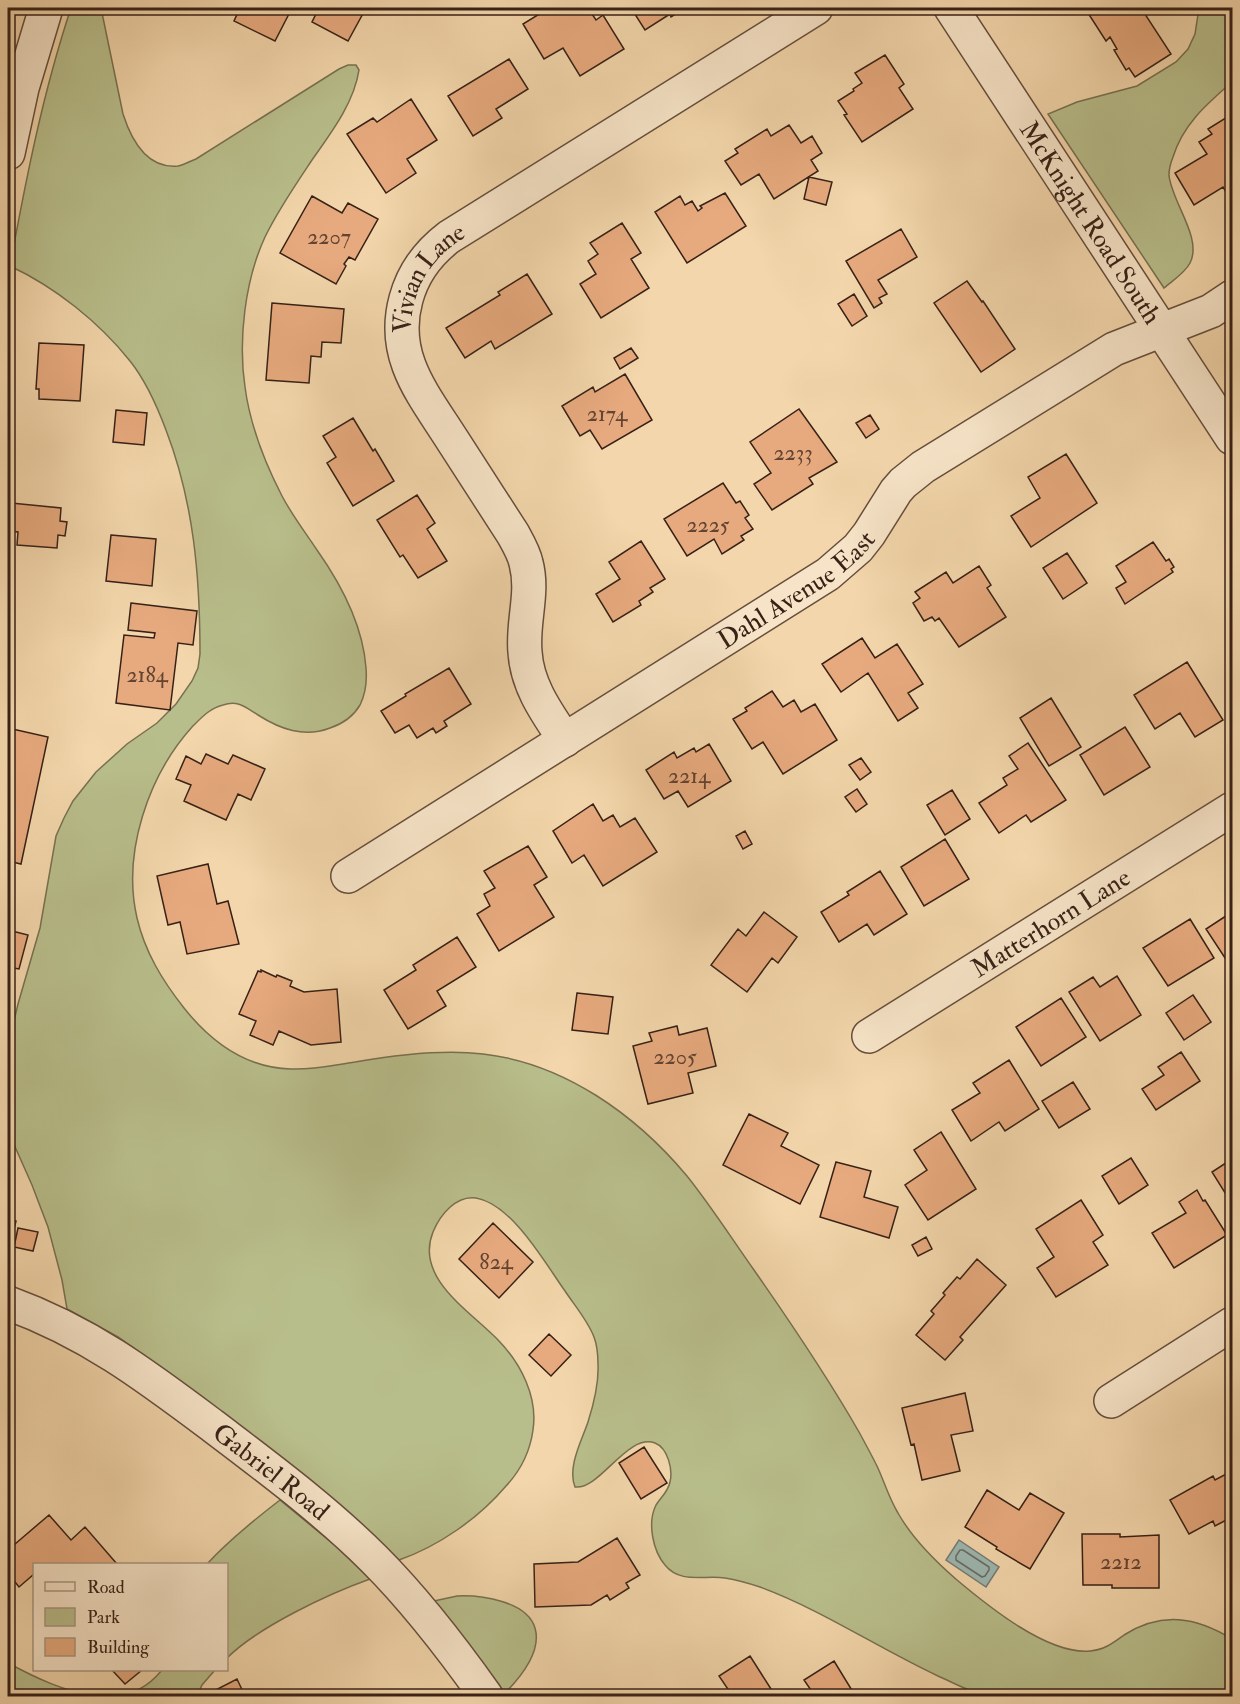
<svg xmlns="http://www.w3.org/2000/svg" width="1240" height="1704" font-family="'IM FELL Double Pica',serif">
<rect width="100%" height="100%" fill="#f3d6ab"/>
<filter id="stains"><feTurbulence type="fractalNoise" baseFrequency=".00333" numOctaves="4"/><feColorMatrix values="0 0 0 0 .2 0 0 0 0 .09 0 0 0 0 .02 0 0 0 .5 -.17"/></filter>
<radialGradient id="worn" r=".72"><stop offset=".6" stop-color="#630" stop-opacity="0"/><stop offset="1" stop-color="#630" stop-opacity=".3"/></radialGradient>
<path fill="#b8be8b" stroke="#787051" stroke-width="1.5" d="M71,8h30l22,106c8,25 23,55 55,52 6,-1 12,-5 18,-7l143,-90 9,-4h8l3,5c-5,33 -28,63 -47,90 -16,24 -34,50 -47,77 -20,43 -27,103 -20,150 5,38 20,76 37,109 10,19 23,36 35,54 24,34 46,76 49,118 1,12 0,25 -6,37 -7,12 -18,19 -30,23 -26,10 -50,1 -72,-13 -13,-8 -20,-15 -35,-10 -13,3 -22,13 -31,22 -44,49 -70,126 -55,191 8,34 25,62 47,90 27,34 62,60 107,61 22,1 43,-4 64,-7 40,-7 87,-13 128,-8 81,9 153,61 204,122 24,30 45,63 67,94 37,53 73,106 105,162 6,11 12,22 18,34 7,15 12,32 21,47 14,25 37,48 59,67 31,26 91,75 133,71 14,-1 23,-8 34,-16 38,-24 72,-18 108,4v57c-55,0 -111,0 -167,0 -18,0 -36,0 -54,0 -8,0 -16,2 -23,0 -14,-2 -36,-14 -50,-20 -60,-28 -116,-66 -178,-89 -12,-4 -23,-7 -35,-9 -21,-3 -45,6 -60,-13 -12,-14 -18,-42 -9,-60 5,-8 12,-13 14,-23 3,-12 -2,-34 -15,-39 -28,-10 -55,47 -80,44 -8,-20 7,-47 13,-65 6,-19 11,-39 10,-58 0,-9 -1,-19 -4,-27 -6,-16 -19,-31 -29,-46 -20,-28 -53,-87 -89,-93 -20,-3 -36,17 -43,34 -19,47 39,80 66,109 22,23 39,56 34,89 -3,22 -12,40 -27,56 -27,32 -67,60 -107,74l-50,-47 -174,-136 -57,-40 -51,-28 -5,-29 -14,-53 -16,-42 -20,-45 -4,-23v-60l1,-15 9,-38 22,-76 16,-92 8,-18 9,-17 23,-29 31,-28 30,-21 19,-19 16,-23 6,-13 2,-14c0,-77 -6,-151 -34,-224 -9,-24 -20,-49 -36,-69 -31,-39 -75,-74 -120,-95 16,-87 33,-174 61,-258z
M1199,8h33v74c-25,22 -49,42 -59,75 -2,5 -4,12 -4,18 2,26 34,63 21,88 -5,10 -18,18 -26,25l-116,-174 29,-12 60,-16 39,-24 12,-13 7,-15z
M280,1500l57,47 33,32c-42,15 -112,48 -143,79l-1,-94h-19c22,-24 47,-44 73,-64z
M457,1596c24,-1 70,5 78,32 7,24 -16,51 -31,66l-36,-50 -34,-43z
M8,1663c28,15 57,29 89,33h-89z
M162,1670h53l-13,15 -5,11h-85c23,-3 35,-8 50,-26z"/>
<path fill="#9db7b1" stroke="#747b73" stroke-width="1.5" d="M959,1540l40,27 -13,20 -40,-27z"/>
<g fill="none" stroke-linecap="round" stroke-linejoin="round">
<path stroke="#6a6c64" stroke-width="1.5" d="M960,1550h3l26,17v3l-4,6 -3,1 -26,-17v-4z"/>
</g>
<path fill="#e7aa7e" stroke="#372117" stroke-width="1.5" d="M240,8h52l-17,33 -41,-20z
M319,8h47l-18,33 -36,-19z
M549,8h39l8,12 7,-5 21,34 -44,27 -17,-28 -19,11 -21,-35z
M631,8h55l-15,9 -1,-3 -25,16z
M1097,8h37l4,6 5,-3 28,43 -36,23 -6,-9 -3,2 -12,-20 3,-1 -7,-12 -4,4 -18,-28z
M885,55l19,29 -5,4 14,21 -51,33 -18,-27 3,-1 -9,-13 16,-10 -1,-2 9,-6 -7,-10z
M509,59l19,30 -32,20 6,9 -29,18 -25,-40z
M411,99l26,41 -30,19 9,14 -30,20 -39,-59 26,-16 4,4z
M1232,114v89l-9,-16 -29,18 -19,-32 32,-19 -8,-12 13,-8 -4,-5z
M789,125l12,18 11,-7 10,17 -11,7 7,11 -44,28 -15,-25 -18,11 -16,-24 13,-8 -3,-4 32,-20 4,7z
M809,177l23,5 -6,23 -22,-6z
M725,193l21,33 -59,37 -32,-51 25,-16 5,9 7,-4 6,10 4,-3 -2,-2z
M312,196l30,17 6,-10 30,16 -23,41 -6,-3 -5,7 2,2 -10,18 -56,-31z
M622,223l19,30 -10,6 18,29 -48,30 -21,-34 16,-10 -8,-13 10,-7 -8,-11z
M901,229l16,28 -39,23 9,14 -8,4 3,5 -8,5 -28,-47z
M527,274l25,40 -57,35 -4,-8 -26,17 -19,-30 54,-33 -2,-3z
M967,281l15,21 1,-1 32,48 -34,23 -47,-69z
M854,294l13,22 -15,10 -14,-22z
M272,303l72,6 -3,34 -19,-1 -1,15 -10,-1 -2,27 -43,-3z
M39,343l45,2 -4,56 -41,-2v-10h-3z
M631,348l7,10 -18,11 -6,-11z
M625,374l27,46 -50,29 -12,-19 -10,6 -18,-30 31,-19 2,5z
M799,409l38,53 -28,16 4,6 -41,26 -18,-26 17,-11 -21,-31z
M116,410l31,3 -3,32 -31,-3z
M870,415l9,14 -13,9 -10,-15z
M353,418l20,33 2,-2 19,32 -41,25 -26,-43 9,-6 -13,-21z
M1066,454l31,49 -66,44 -20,-31 29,-18 -12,-21z
M723,483l13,20 4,-2 9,14 -4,3 8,11 -12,7 3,4 -22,14 -8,-15 -27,17 -23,-37z
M417,495l18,28 -8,6 20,32 -29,17 -15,-23 -3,2 -23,-37z
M11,503l50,5 -1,13 7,1 -2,14 -7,-1 -1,13 -40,-3 1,-13 -10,-1z
M111,535l45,4 -4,47 -46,-5z
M641,541l24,38 -15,9 3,4 -14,9 2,4 -28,17 -17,-28 24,-15 -11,-17z
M1153,542l13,19 3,-2 5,8 -3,2 2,3 -48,32 -9,-16 10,-6 -10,-16z
M1067,553l20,30 -24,16 -20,-31z
M979,566l12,19 -4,3 19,29 -47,30 -20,-29 -4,3 -3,-4 -8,4 -11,-18 7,-5 -5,-6 31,-20 7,11z
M131,603l66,8 -4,34 -15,-2 -8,67 -54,-7 8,-68 30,3 1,-5 -27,-3z
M862,638l13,20 22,-14 26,40 -15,9 10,15 -20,13 -30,-48 -27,19 -19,-28z
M1187,662l36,58 -28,17 -15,-24 -25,16 -21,-34z
M449,668l22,36 -27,17 3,5 -11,7 -3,-5 -16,10 -8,-13 -14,8 -14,-22 25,-15 -1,-2z
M772,691l11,16 11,-7 7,12 14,-8 22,36 -54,34 -20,-32 -11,7 -19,-30 14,-8 -2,-3z
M1051,698l30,49 -32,19 -29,-48z
M1125,727l25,40 -46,28 -24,-40z
M8,728l40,9 -27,127 -13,-3z
M1028,743l38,57 -35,22 -5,-7 -27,18 -20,-30 28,-18 -4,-7 15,-9 -9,-13z
M709,744l22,37 -43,26 -10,-16 -14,8 -18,-29 28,-18 3,6 17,-10 2,4z
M206,754l22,10 5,-9 32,14 -14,31 -13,-6 -12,26 -42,-19 7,-16 -15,-6 10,-23 15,8z
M861,758l10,14 -11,8 -11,-15z
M857,789l10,15 -11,8 -11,-15z
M952,790l18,29 -25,16 -18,-30z
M593,804l10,17 10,-6 7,12 15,-9 22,34 -54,34 -19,-31 -12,8 -19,-32z
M745,831l7,13 -9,5 -7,-13z
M945,839l24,40 -45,27 -23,-39z
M528,846l19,31 -13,8 20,32 -55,34 -22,-37 13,-8 -6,-12 11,-6 -11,-17z
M208,864l9,40 11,-3 11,43 -52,10 -7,-32 -12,3 -11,-49z
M880,871l27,43 -33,21 -7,-11 -28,18 -18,-30 28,-17 -2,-3z
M1232,891v14l-6,-10z
M764,912l33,25 -19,26 -6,-5 -25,34 -36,-27 27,-36 8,7z
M1232,912v46l-5,3 -21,-32z
M1190,919l24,39 -46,28 -25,-38z
M8,930l20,5 -9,34 -11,-2z
M457,937l19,30 -39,24 9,15 -38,23 -24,-39 32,-20 -3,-5z
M261,970l15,7 1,-2 15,6 -2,5 14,6 33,-3 4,53 -30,3 -32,-14 -6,14 -23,-10 6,-14 -17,-7 19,-43 3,1z
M1117,976l24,39 -41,26 -31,-49 24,-15 7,10z
M577,993l36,4 -5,37 -36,-4z
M1193,995l18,27 -27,18 -18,-27z
M1061,998l25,39 -45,29 -25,-39z
M677,1026l2,9 28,-7 9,38 -28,7 5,20 -45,11 -15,-58 19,-5 -3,-8z
M1181,1052l19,29 -44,29 -14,-21 22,-14 -6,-8z
M1009,1060l30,49 -34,22 -6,-9 -28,19 -19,-31 28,-17 -7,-10z
M1073,1082l17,27 -31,19 -17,-27z
M749,1114l39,19 -7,13 38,19 -19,39 -77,-39z
M941,1132l35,57 -48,31 -23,-35 22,-15 -13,-20z
M1131,1158l17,27 -29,19 -17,-28z
M1232,1159v45l-20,-32z
M836,1162l35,9 -7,26 34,10 -9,31 -69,-21z
M1197,1190l6,11 2,-1 22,35 -53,33 -22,-35 34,-20 -7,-11z
M1081,1200l22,35 -10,7 15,23 -52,32 -19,-29 17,-11 -18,-28z
M8,1219l8,2 -8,33z
M493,1223l40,39 -34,36 -40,-39z
M18,1228l20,4 -5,19 -19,-4z
M926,1237l6,12 -14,7 -6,-11z
M977,1259l29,26 -46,52 3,3 -18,20 -29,-25 18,-21 -3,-3 14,-16 -2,-2 14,-16 3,2z
M549,1334l22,21 -20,21 -22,-21z
M965,1393l8,38 -22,4 9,36 -38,9 -8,-36 -3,1 -9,-37z
M644,1447l23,36 -26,16 -22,-36z
M1232,1471v46l-17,9 -2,-5 -24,13 -19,-34 43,-24 2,4z
M987,1490l32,20 11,-17 34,20 -34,56 -34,-20 1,-2 -32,-20z
M49,1515l22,25 14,-13 32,37h-83v13l-1,-2 -14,12 -11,-14v-23z
M1082,1534h38v3l39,-2v53h-47v-3h-29z
M617,1538l23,37 -14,8 3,5 -19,12 -3,-5 -16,10 -56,2 -1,-43 44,-2z
M750,1656l21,33 -1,1 4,6h-45l3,-1 -13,-19z
M834,1661l19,31 -7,4h-31l-11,-16z
M112,1670h30l-17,14z
M237,1679l8,17h-38l-1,-1z"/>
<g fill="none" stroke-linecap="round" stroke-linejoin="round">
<defs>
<g id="minor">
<path d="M8,153l14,-65 24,-80"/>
<path id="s1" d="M565,740c-18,-27 -38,-54 -40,-88 -3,-30 9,-59 1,-89 -2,-10 -8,-20 -13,-29 -20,-31 -40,-62 -60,-93 -29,-46 -63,-84 -47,-142 7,-26 22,-46 43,-62l367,-229"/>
<path id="s2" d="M348,876l480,-302 30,-26 11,-14 27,-43 7,-8 20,-16 191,-118 97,-38 21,-14"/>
<path id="s3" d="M869,1036l363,-227"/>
<path id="s4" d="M8,1303c80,29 137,72 205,123 55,42 112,84 161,133 42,42 78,89 112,137"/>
<path d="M1111,1401l121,-77"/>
</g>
<g id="tertiary">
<path id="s5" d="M951,8l281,430"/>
</g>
</defs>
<use href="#minor" stroke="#664e3c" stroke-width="36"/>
<use href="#tertiary" stroke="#664e3c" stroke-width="36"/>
<use href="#minor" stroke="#f7e4c8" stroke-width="33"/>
<use href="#tertiary" stroke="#f7e4c8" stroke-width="33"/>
</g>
<g text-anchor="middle" stroke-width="6" stroke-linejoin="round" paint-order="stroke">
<g font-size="22" fill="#634331">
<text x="329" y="244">2207</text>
<text x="607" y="421">2174</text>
<text x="793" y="460">2233</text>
<text x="708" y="532">2225</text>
<text x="147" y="682">2184</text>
<text x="689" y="783">2214</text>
<text x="675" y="1064">2205</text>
<text x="496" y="1269">824</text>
<text x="1121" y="1569">2212</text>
</g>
<g font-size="26" fill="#372117" stroke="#f7e4c8">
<text dy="9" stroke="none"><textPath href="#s5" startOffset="256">McKnight Road South</textPath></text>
<text dy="9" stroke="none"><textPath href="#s1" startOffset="514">Vivian Lane</textPath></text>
<text dy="9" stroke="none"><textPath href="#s2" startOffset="532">Dahl Avenue East</textPath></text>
<text dy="9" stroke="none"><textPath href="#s3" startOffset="214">Matterhorn Lane</textPath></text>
<text dy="9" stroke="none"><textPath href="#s4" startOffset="314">Gabriel Road</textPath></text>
</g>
</g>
<rect width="1240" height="1704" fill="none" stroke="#f3d6ab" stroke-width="30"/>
<rect x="9" y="9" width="1222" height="1686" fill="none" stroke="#372117" stroke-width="3"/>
<rect x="15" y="15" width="1210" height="1674" fill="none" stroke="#372117" stroke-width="1.5"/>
<rect x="33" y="1563" width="195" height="108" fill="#f7e4c8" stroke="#aa9681" stroke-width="1.5"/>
<rect x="45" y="1582" width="30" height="9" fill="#f7e4c8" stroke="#aa9681" stroke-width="1.5"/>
<text x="87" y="1593" font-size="18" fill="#372117">Road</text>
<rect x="45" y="1608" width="30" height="18" fill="#b8be8b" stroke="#aa9681" stroke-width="1.5"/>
<text x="87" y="1623" font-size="18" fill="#372117">Park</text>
<rect x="45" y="1638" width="30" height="18" fill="#e7aa7e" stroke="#aa9681" stroke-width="1.5"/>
<text x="87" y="1653" font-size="18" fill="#372117">Building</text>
<rect width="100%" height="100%" filter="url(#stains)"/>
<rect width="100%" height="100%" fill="url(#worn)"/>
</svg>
